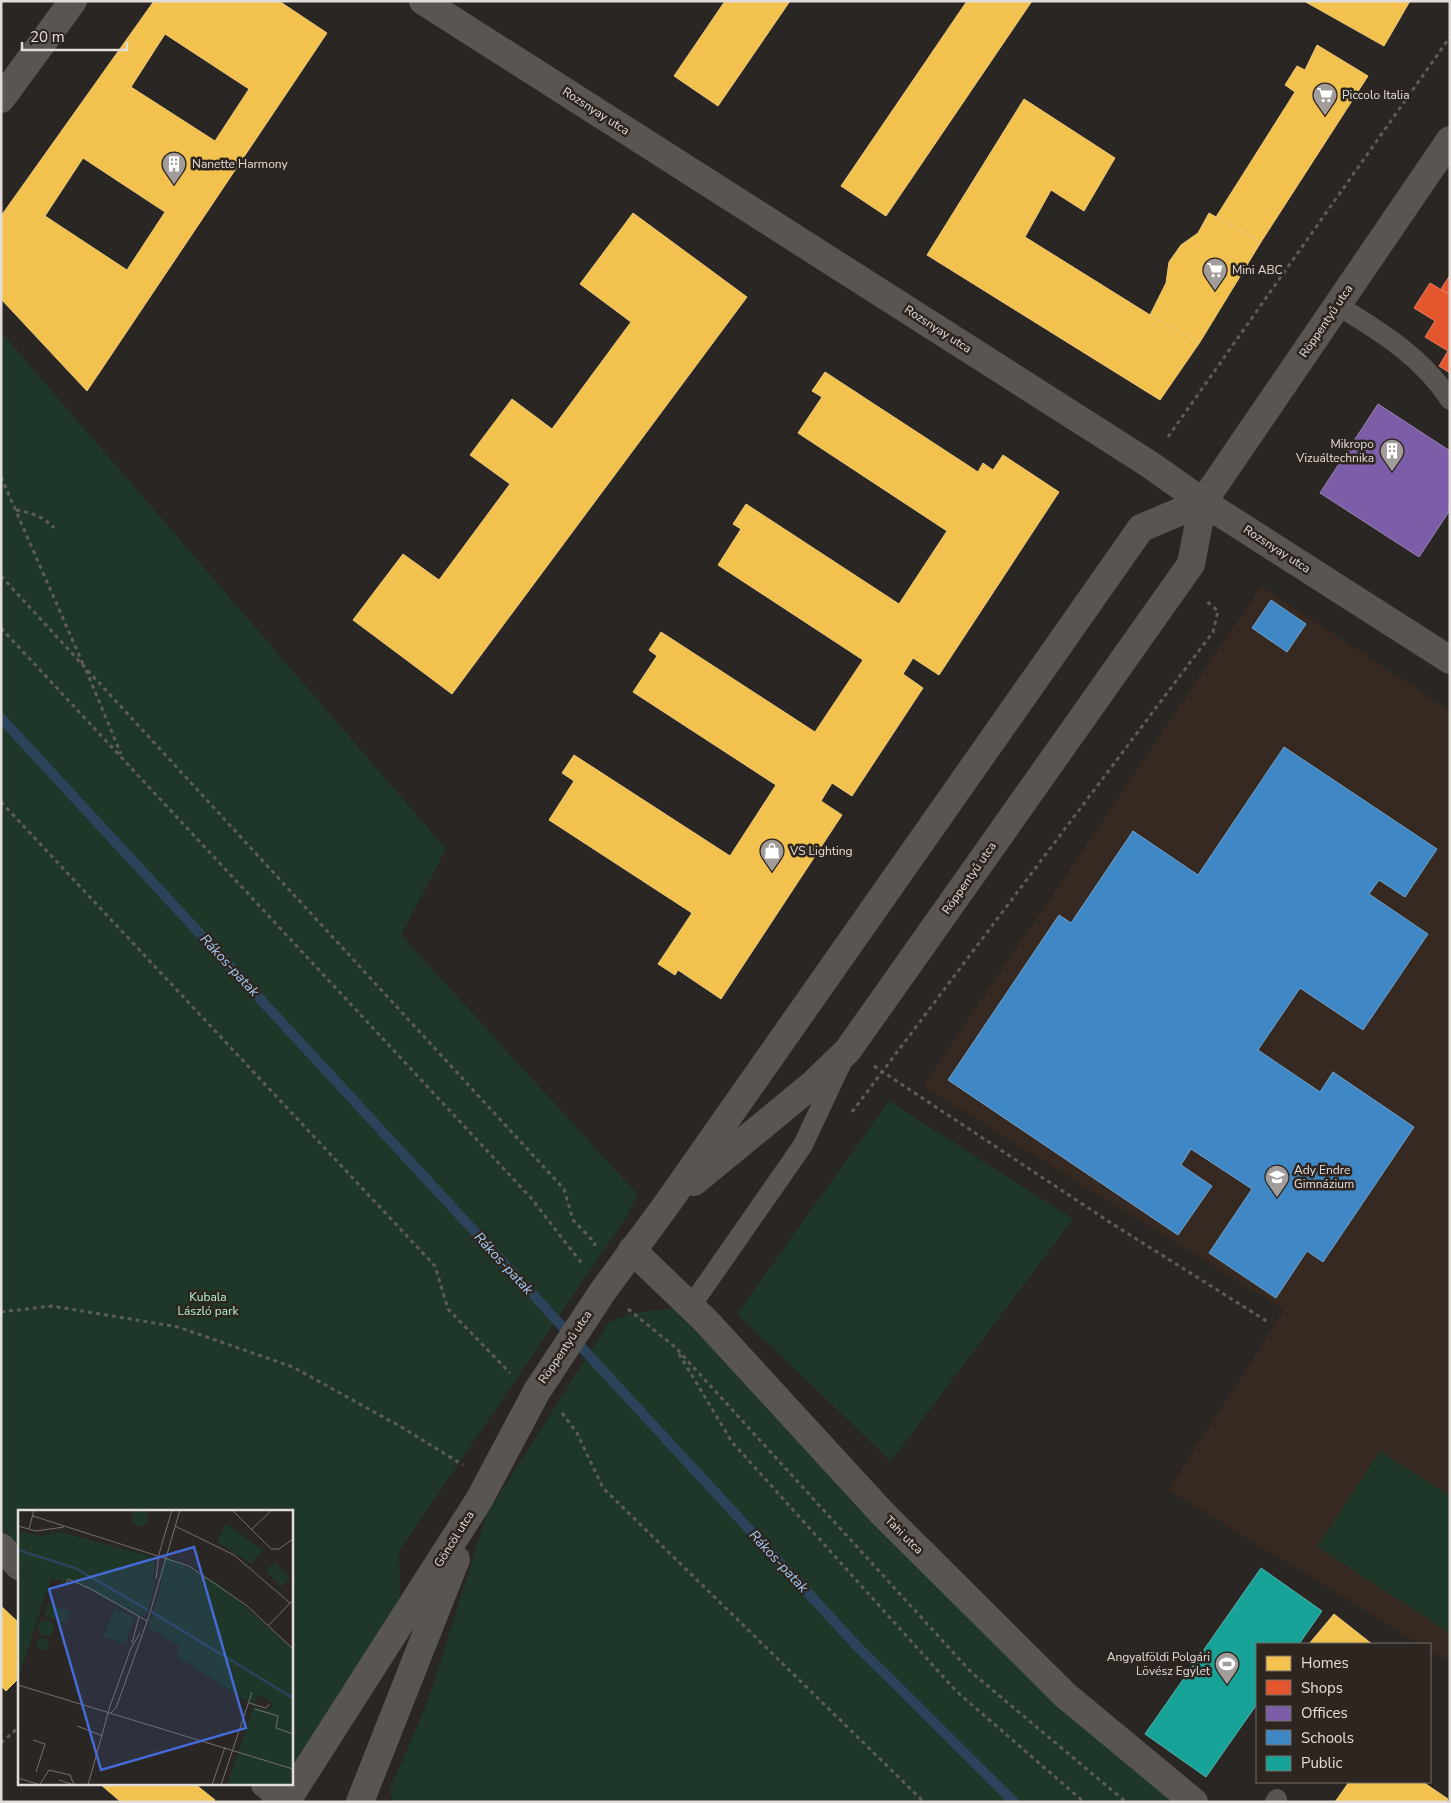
<svg xmlns="http://www.w3.org/2000/svg" width="1451" height="1803" font-family="'Nunito Sans',sans-serif">
<rect width="100%" height="100%" fill="#2a2623"/>
<path fill="#352921" d="M1261,586l189,125v951l-20,-12v-6h-10l-252,-154 116,-180 -361,-224z"/>
<path fill="#1f3729" d="M1,332l445,517 -45,86 237,260 -13,24 -226,332 2,72 -110,161v-272h-272v54l-18,-19z
M889,1101l184,118 -182,242 -154,-147z
M691,1306l192,208 311,288h-802l-2,-13 38,-88 59,-187 122,-192 25,-9z
M1380,1451l70,45v137l-133,-86z"/>
<path fill="#f2c14e" stroke="#eec978" fill-rule="evenodd" d="M154,1h125l48,32 -240,358 -86,-92v-83zM165,34l84,55 -34,52 -84,-54zM83,158l82,54 -38,58 -82,-54z
M725,1h65l-72,105 -44,-30z
M967,1h65l-146,215 -45,-30z
M1304,1h106l-26,45z
M1317,45l51,31 -107,166 -45,-25 79,-125 -10,-7 12,-19 8,4z
M1024,99l91,59 -31,53 -33,-21 -26,47 125,78 50,27 -40,58 -233,-145z
M633,213l114,84 -295,397 -99,-74 50,-66 36,26 71,-96 -40,-29 42,-56 40,30 79,-107 -51,-38z
M1209,213l52,29 -61,100 -50,-27 16,-32 3,-21 12,-17 17,-12z
M825,372l153,100 5,-9 10,7 10,-15 56,37 -120,183 -26,-17 -10,16 20,14 -71,108 -20,-13 -11,18 21,14 -121,184 -43,-29 -3,5 -17,-11 34,-51 -143,-93 25,-39 -12,-8 12,-18 156,101 46,-71 -143,-93 24,-36 -8,-6 12,-18 154,100 48,-72 -145,-95 23,-36 -8,-5 13,-20 153,100 48,-73 -149,-98 24,-36 -10,-6z
M1,1606l18,17v55l-13,13 -5,-5z
M1334,1614l38,30h-63z
M1349,1782h74l25,17 -2,3h-111z
M100,1784h95l20,16 -2,2h-92z"/>
<path fill="#e4572e" stroke="#e47f62" d="M1450,275v20l-9,-6z
M1430,283l20,12v78l-11,-7 9,-15 -23,-14 10,-16 -21,-13z"/>
<path fill="#7b5ea7" stroke="#9a84b6" d="M1378,404l72,47v59l-31,47 -99,-64z"/>
<path fill="#3f88c5" stroke="#70a2cb" d="M1271,600l35,24 -19,28 -35,-24z
M1284,747l153,102 -32,48 -26,-17 -10,14 59,40 -65,96 -63,-42 -42,62 62,42 13,-20 81,55 -91,135 -16,-11 -31,47 -67,-45 43,-64 -61,-40 -10,16 31,21 -34,49 -230,-155 111,-165 12,8 62,-92 65,44z"/>
<path fill="#17a398" stroke="#54b4ac" d="M1261,1568l61,43 -23,33h-42v60l-51,73 -61,-43z"/>
<g fill="none" stroke-linecap="round" stroke-linejoin="round">
<path stroke="#2c445b" stroke-width="10" d="M1,718l855,927 158,157"/>
<path stroke="#5e5c59" stroke-width="3" stroke-dasharray="4 4" stroke-linecap="butt" d="M1168,437l282,-400
M1,477l82,187
M16,510c16,3 27,6 38,18
M1,576l563,613 9,31 22,23 -1,3
M1,628l530,570 52,67
M86,670l35,84
M1,802l434,464 13,43 62,64
M874,1066l237,157 157,99
M852,1112l361,-480 5,-21 -13,-11
M628,1309l47,38 296,325 155,130
M1,1312l51,-6 126,21 115,40 110,61 60,37
M679,1354l53,88 224,249 128,111
M562,1413l15,20 26,55 321,314
M1,1743l18,-16"/>
<path stroke="#595553" stroke-width="20" d="M1337,305c42,26 86,52 113,95
M691,1306l112,-161 39,-83
M1275,1802l2,-3"/>
<path stroke="#595553" stroke-width="28" d="M1,99l72,-98"/>
<path stroke="#595553" stroke-width="28" d="M423,1l726,463 54,38 247,158
M632,1250l73,70 178,194 182,181 129,107
M1,1547l18,19
M265,1784l22,18"/>
<path stroke="#595553" stroke-width="28" d="M694,1182l119,-98 35,-34 343,-486 12,-62 247,-362
M286,1802l193,-302 58,-109 66,-100 64,-87 474,-676 62,-26
M360,1802l96,-243"/>
</g>
<defs>
<symbol id="supermarket-pin" viewBox="-11 -11 22 30"><path d="M0 17L-7.5 6A9.5 9.5 0 1 1 7.5 6Z" fill="#a29d9a" stroke="#2d2520"/><path d="M-6-5.5h2.5l.6 2H6L4.5 2H-2.5L-4.4-4H-6ZM-1.5 3.2a1.3 1.3 0 1 0 .1 0ZM3 3.2a1.3 1.3 0 1 0 .1 0Z" fill="#fff"/></symbol>
<symbol id="building-pin" viewBox="-11 -11 22 30"><path d="M0 17L-7.5 6A9.5 9.5 0 1 1 7.5 6Z" fill="#a29d9a" stroke="#2d2520"/><path d="M-4-6H4V6H1V3H-1V6H-4ZM-2.5-4.3h1.7v1.8h-1.7ZM.8-4.3h1.7v1.8H.8ZM-2.5-1h1.7V.8h-1.7ZM.8-1h1.7V.8H.8Z" fill="#fff"/></symbol>
<symbol id="shop-pin" viewBox="-11 -11 22 30"><path d="M0 17L-7.5 6A9.5 9.5 0 1 1 7.5 6Z" fill="#a29d9a" stroke="#2d2520"/><path d="M-5-2.5h2.3a2.7 3.5 0 0 1 5.4 0H5L5.5 6h-11ZM-1.5-2.5h3a1.5 2.3 0 0 0-3 0Z" fill="#fff"/></symbol>
<symbol id="school-pin" viewBox="-11 -11 22 30"><path d="M0 17L-7.5 6A9.5 9.5 0 1 1 7.5 6Z" fill="#a29d9a" stroke="#2d2520"/><path d="M0-5L7-2L0 1L-7-2ZM-4 1L0 2.5L4 1V4Q0 6-4 4Z" fill="#fff"/></symbol>
<symbol id="stadium-pin" viewBox="-11 -11 22 30"><path d="M0 17L-7.5 6A9.5 9.5 0 1 1 7.5 6Z" fill="#a29d9a" stroke="#2d2520"/><path d="M0-5a6.5 5 0 1 0 0 10a6.5 5 0 1 0 0-10ZM-3.5-1.8h7v3.6h-7Z" fill="#fff"/></symbol>
</defs>
<g fill-rule="evenodd">
<use href="#supermarket-pin" x="1311" y="81" width="28" height="38"/>
<use href="#building-pin" x="160" y="150" width="28" height="38"/>
<use href="#supermarket-pin" x="1201" y="256" width="28" height="38"/>
<use href="#building-pin" x="1378" y="437" width="28" height="38"/>
<use href="#shop-pin" x="758" y="837" width="28" height="38"/>
<use href="#school-pin" x="1263" y="1163" width="28" height="38"/>
<use href="#stadium-pin" x="1213" y="1650" width="28" height="38"/>
</g>
<g text-anchor="middle" stroke-width="5" stroke-linejoin="round" paint-order="stroke">
<g font-size="12" fill="#e3ddda" stroke="#2d2520" text-anchor="start">
<text x="1342" y="99">Piccolo Italia</text>
<text x="192" y="168">Nanette Harmony</text>
<text x="1232" y="274">Mini ABC</text>
<text x="1374" y="448" text-anchor="end">Mikropo<tspan x="1374" dy="14">Vizuáltechnika</tspan></text>
<text x="790" y="855">VS Lighting</text>
<text x="1294" y="1174">Ady Endre<tspan x="1294" dy="14">Gimnázium</tspan></text>
<text x="1210" y="1661" text-anchor="end">Angyalföldi Polgári<tspan x="1210" dy="14">Lövész Egylet</tspan></text>
</g>
<g font-size="12" fill="#e3ddda" stroke="#2d2520">
<text transform="translate(596 111) rotate(33)" y="4">Rozsnyay utca</text>
<text transform="translate(1326 321) rotate(-56)" y="4">Röppentyű utca</text>
<text transform="translate(938 329) rotate(33)" y="4">Rozsnyay utca</text>
<text transform="translate(1277 549) rotate(33)" y="4">Rozsnyay utca</text>
<text transform="translate(969 878) rotate(-55)" y="4">Röppentyű utca</text>
<text transform="translate(565 1347) rotate(-56)" y="4">Röppentyű utca</text>
<text transform="translate(904 1535) rotate(45)" y="4">Tahi utca</text>
<text transform="translate(454 1539) rotate(-58)" y="4">Göncöl utca</text>
</g>
<g font-size="12" fill="#b3f5cd" stroke="#2d2520">
<text x="208" y="1301">Kubala<tspan x="208" dy="14">László park</tspan></text>
</g>
<g font-size="14" font-style="italic" fill="#a7cdf5" stroke="#2d2520">
<text transform="translate(230 965) rotate(47)" y="5">Rákos-patak</text>
<text transform="translate(504 1263) rotate(47)" y="5">Rákos-patak</text>
<text transform="translate(779 1561) rotate(47)" y="5">Rákos-patak</text>
</g>
</g>
<g transform="translate(18 1510)">
<rect width="275" height="275" fill="#2a2623"/>
<path d="M114 8a8 8 0 1 1 16 0a8 8 0 1 1-16 0ZM208,14l37,26 -11,14 -35,-22zM0,21l23,5 19,-4 94,25v34l-7,22 -8,4 -70,-38 -2,4 -16,-5 -33,101v-110l25,7 -25,-8zM148,46l53,28 74,65v136h-66l27,-79 -77,-50 2,-10 -31,-19 14,-43 -3,-7zM241,184l15,10 -4,7 -16,-5zM257,52l15,16 -9,9 -15,-16zM29,94l22,7 -3,12 -22,-7zM97,98l19,10 -9,26 -22,-7zM20 118a8 8 0 1 1 16 0a8 8 0 1 1-16 0ZM19 134a6 6 0 1 1 12 0a6 6 0 1 1-12 0Z" fill="#1f3729" fill-rule="evenodd"/>
<path fill="none" stroke="#2c445b" stroke-width="2.5" d="M0,40l57,18 73,42M134,102l141,86"/>
<path fill="none" stroke="#746f6c" stroke-width="1" d="M214,0l39,39h8l14,-10M15,6l156,50 57,39 47,44M0,16l18,5 28,-4M157,16l59,29 56,48M11,19l5,-19M234,19l20,-19M138,69l3,-25 13,-44M48,75l2,-6 23,10 56,32M251,115l24,-25M114,133l7,-26M0,175l275,84M231,193l17,5 3,-4M237,199l23,7 -2,12 17,6M93,203l5,-5 33,-92 31,-106M59,216l26,10M15,230l12,4 -9,28M0,268l23,7M41,270l15,5M22,274l9,-14 21,5 4,10M70,275l22,-79 21,-58 9,-15M194,275l13,-38M203,275l31,-93"/>
<path fill="#456bd8" fill-opacity="0.15" stroke="#456bd8" stroke-width="2.5" d="M176,37l52,181 -145,42 -52,-181z"/>
<rect width="275" height="275" fill="none" stroke="#e3ddda" stroke-width="2.5"/>
</g>
<rect width="1451" height="1803" fill="none" stroke="#e3ddda" stroke-width="5"/>
<rect x="1256" y="1643" width="175" height="140" fill="#2d2520" stroke="#766f6a"/>
<rect x="1266" y="1656" width="25" height="15" fill="#f2c14e" stroke="#766f6a"/>
<text x="1301" y="1668" font-size="15" fill="#e3ddda">Homes</text>
<rect x="1266" y="1680" width="25" height="15" fill="#e4572e" stroke="#766f6a"/>
<text x="1301" y="1693" font-size="15" fill="#e3ddda">Shops</text>
<rect x="1266" y="1706" width="25" height="15" fill="#7b5ea7" stroke="#766f6a"/>
<text x="1301" y="1718" font-size="15" fill="#e3ddda">Offices</text>
<rect x="1266" y="1730" width="25" height="15" fill="#3f88c5" stroke="#766f6a"/>
<text x="1301" y="1743" font-size="15" fill="#e3ddda">Schools</text>
<rect x="1266" y="1756" width="25" height="15" fill="#17a398" stroke="#766f6a"/>
<text x="1301" y="1768" font-size="15" fill="#e3ddda">Public</text>
<path d="M22 42v8h105v-8" fill="none" stroke="#e3ddda" stroke-width="2.5"/>
<text x="30" y="42" font-size="15" fill="#e3ddda" stroke="#2d2520" stroke-width="4" paint-order="stroke">20 m</text>
</svg>
